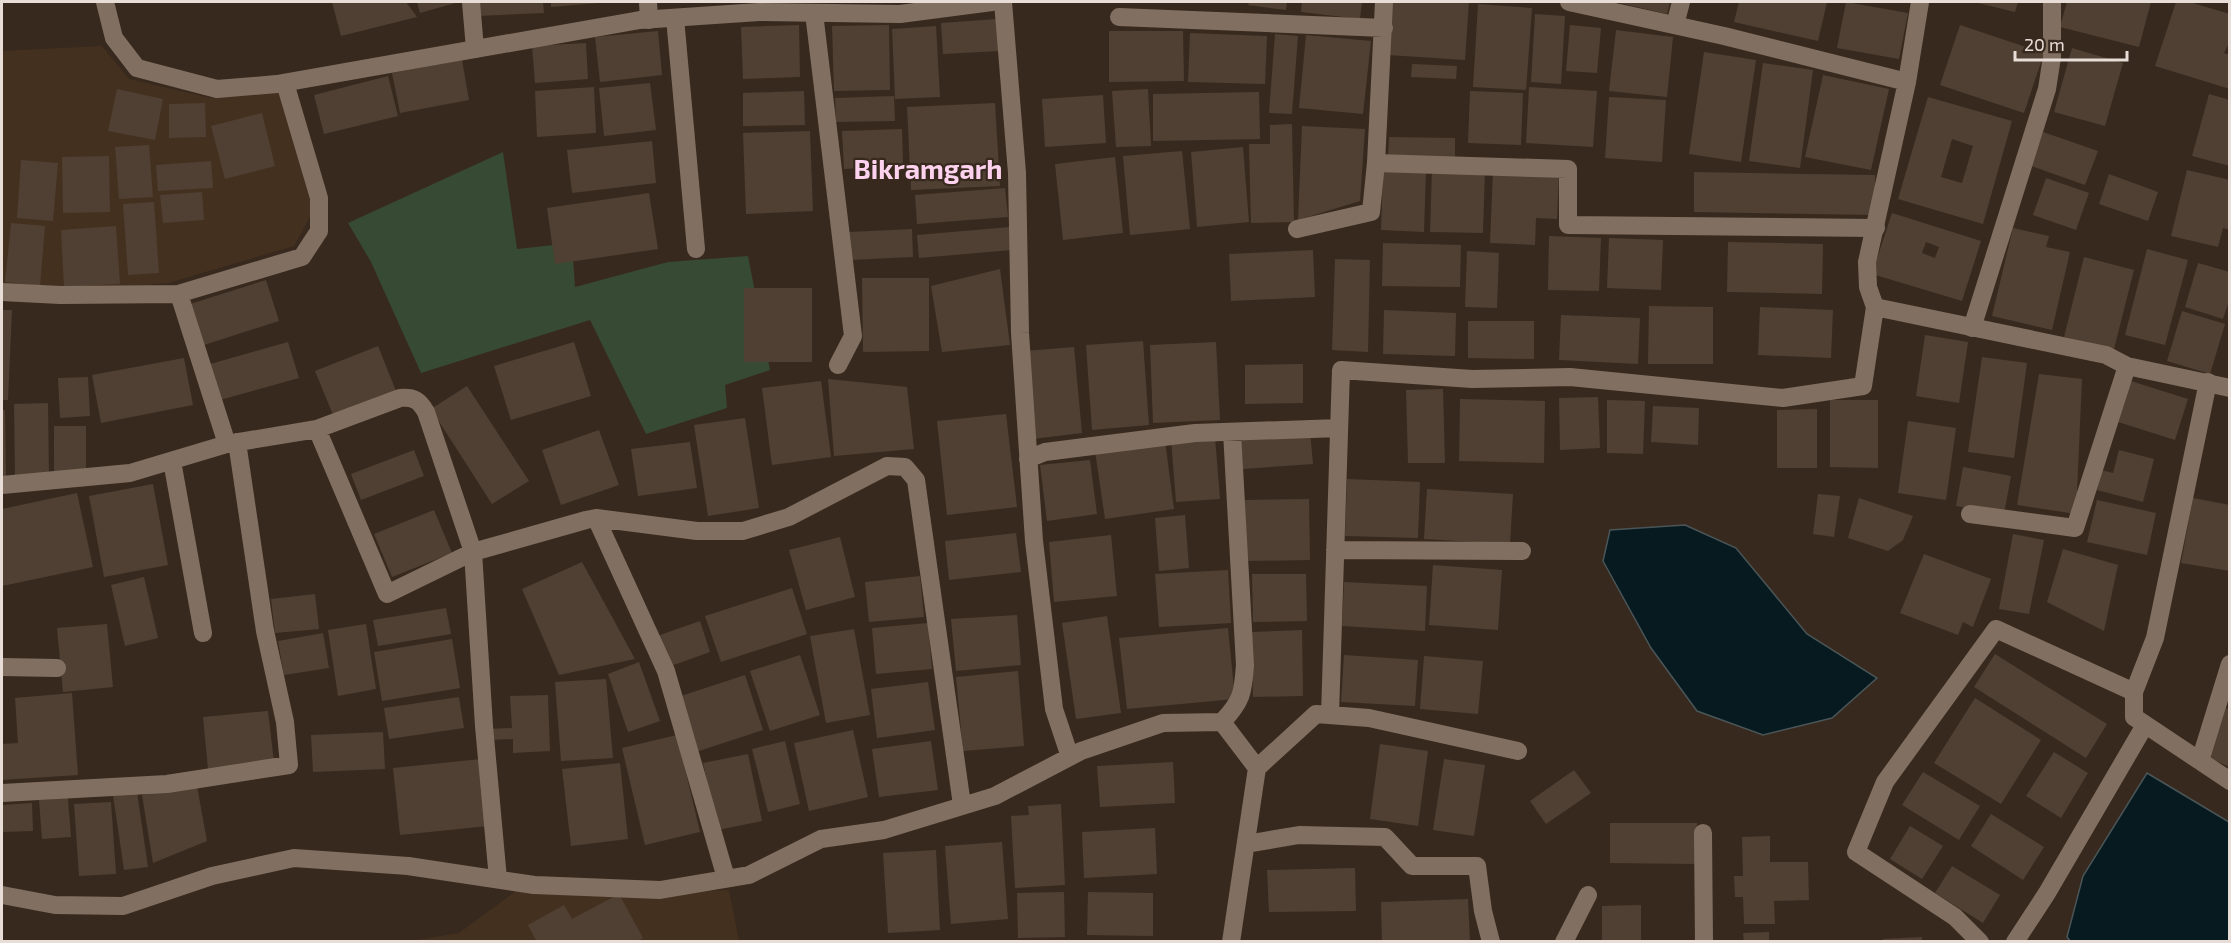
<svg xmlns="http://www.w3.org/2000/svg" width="2231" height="943" font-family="'Exo 2',sans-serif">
<rect width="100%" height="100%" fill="#38291e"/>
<path fill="#44301f" d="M102,46l27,33 81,19 68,-9 35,122 -19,35 -126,37 -99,9 -67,-4v-237z
M729,890l10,51 -333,1 53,-9 57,-42 136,3z"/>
<path fill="#374a33" d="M503,152l14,97 55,-6 3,44 93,-25 80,-6 22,114 -45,15 2,23 -81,26 -56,-114 -169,53 -50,-111 -23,-39z"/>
<path fill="#061a20" stroke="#4a5557" stroke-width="1.5" d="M1685,525l51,23 71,86 70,44 -45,40 -69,17 -66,-24 -46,-63 -48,-87 7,-31z
M2147,773l82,49v119l-158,1 -4,-5 16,-61z"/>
<path fill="#4f4033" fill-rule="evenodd" d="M332,2h74l11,15 -76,19z
M417,2h42l-39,11z
M476,2h67l1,11 -67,3z
M551,2h48v1l-48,4z
M1249,2h38l-1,8 -38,-5z
M1302,2h60l-2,17 -59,-7z
M1392,2h77l-4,58 -77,-5z
M1615,2h55l-3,12z
M1739,2h88l-9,39 -84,-19z
M1846,2l62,11 -9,46 -62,-11z
M1974,2h44l-3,10z
M2067,2h84l-12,45 -79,-20z
M2176,2h13l41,12v27l-6,12 6,2v34l-75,-23z
M1478,4l54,4 -6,82 -53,-3z
M1535,14l30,2 -4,68 -30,-2z
M997,19l3,32 -57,3 -2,-31z
M799,25l1,52 -57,2 -2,-52z
M889,25l1,65 -56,1 -2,-65z
M1570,25l31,3 -4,45 -31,-2z
M1960,25l84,28 -20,60 -84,-28z
M936,26l4,71 -45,2 -3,-70z
M1616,30l57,7 -6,60 -58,-6z
M658,31l4,44 -62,7 -5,-45z
M1109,31h74l1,50 -75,1z
M1190,33l77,3 -2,48 -77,-2z
M1275,34l23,2 -6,78 -23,-1z
M1306,35l65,6 -8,73 -64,-6z
M586,43l2,36 -53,4 -3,-37z
M2072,48l51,15 -18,63 -51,-14z
M1704,52l52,8 -15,102 -52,-8z
M462,60l7,40 -69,13 -8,-40z
M1763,63l50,7 -13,98 -51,-7z
M1412,64l45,2 -1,13 -45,-2z
M1823,75l66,14 -18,81 -66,-13z
M388,76l10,40 -74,18 -10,-39z
M650,83l6,47 -52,6 -5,-48z
M594,87l2,46 -59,4 -2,-46z
M1529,87l68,4 -4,56 -67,-4z
M117,89l46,10 -8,41 -47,-9z
M1148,89l3,57 -35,1 -4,-56z
M804,91l1,34 -62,1v-33z
M1470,91l53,2 -2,52 -53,-2z
M1259,92l1,47 -107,2v-47z
M2209,94l21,6v66l-38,-10z
M1103,95l3,48 -61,4 -3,-48z
M894,96l1,25 -59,1 -1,-24z
M1609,97l57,3 -4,62 -57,-4z
M1928,97l84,24 -29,103 -85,-25zM1952,139l21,7 -11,37 -21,-6z
M205,103l1,34 -37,1v-34z
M995,103l5,83 -89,4 -4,-83z
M262,113l13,53 -50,13 -14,-53z
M1292,124l2,98 -43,1 -2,-79h21v-19z
M1302,126l63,3 -5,72 -62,19z
M902,129l1,37 -59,3 -2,-38z
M810,131l3,80 -67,3 -3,-81z
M2043,132l55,19 -13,34 -54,-19z
M1389,137l66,1v21l-67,-1z
M652,141l4,42 -84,10 -5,-43z
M149,145l4,52 -34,2 -4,-52z
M1243,147l6,75 -52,5 -6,-75z
M1182,151l8,78 -60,6 -7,-79z
M109,156l1,56 -47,1 -1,-56z
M1115,157l8,76 -60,7 -8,-76z
M21,160l37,3 -5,58 -36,-3z
M211,161l2,27 -55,3 -2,-26z
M1383,169l43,2 -2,61 -43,-2z
M1432,169l53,2 -2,62 -53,-1z
M1493,170l66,3 -2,46 -21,-1 -1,27 -45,-2z
M2187,170l43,10v50l-7,-2 -5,19 -47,-11z
M1694,172l181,3v40l-181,-3z
M2109,174l49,18 -10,29 -49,-17z
M2046,178l43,15 -13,37 -43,-15z
M1005,188l3,29 -91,7 -2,-29z
M202,192l2,28 -41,3 -3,-28z
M649,193l9,56 -103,15 -8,-56z
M154,202l5,71 -31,2 -5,-71z
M1892,213l89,28 -19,60 -90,-27zM1926,242l13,5 -4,11 -13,-5z
M11,223l34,3 -5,60 -35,-4z
M116,226l4,58 -56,3 -3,-57z
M1010,227l2,23 -93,8 -2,-23z
M2013,228l36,8 -3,11 24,5 -18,78 -60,-14z
M912,229l1,28 -63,3 -1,-28z
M1549,236l52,2 -2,53 -51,-1z
M1609,238l54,2 -2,50 -54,-2z
M1728,242l95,2 -1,50 -95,-2z
M1383,243l78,2 -1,42 -78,-1z
M2147,249l41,11 -23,85 -40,-10z
M1313,250l2,47 -84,4 -2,-47z
M1467,251l32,2 -2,55 -32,-1z
M2084,257l50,13 -20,79 -50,-12z
M1335,259l35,1 -2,92 -36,-2z
M2198,263l32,9v26l-7,21 -38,-12z
M1000,269l10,76 -68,7 -11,-66z
M862,278h67v73l-66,1z
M266,280l13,41 -75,24 -14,-41z
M744,288h68v74h-68z
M1649,306l64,1v57h-65z
M1760,307l73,3 -2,48 -73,-3z
M2,310h10l-4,90h-6z
M1384,310l72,3 -1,43 -72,-2z
M2182,311l43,13 -15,50 -43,-13z
M1561,315l79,3 -2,46 -79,-4z
M1468,321h66v38l-66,-1z
M1925,335l43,7 -9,61 -43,-7z
M1143,341l6,84 -57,5 -6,-85z
M288,342l11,36 -79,22 -10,-36z
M574,342l17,54 -80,24 -17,-54z
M1216,342l4,78 -67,3 -3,-78z
M378,346l18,45 -63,24 -18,-44z
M1074,347l8,86 -49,6 -9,-88z
M1982,357l45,6 -13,95 -46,-6z
M184,358l9,47 -92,18 -9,-48z
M1303,364v39l-58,1v-39z
M2039,374l43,5 -6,135 -59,-9z
M88,377l2,39 -30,2 -2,-40z
M828,379l79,8 7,62 -80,7z
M821,381l10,76 -59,8 -10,-77z
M2131,381l57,18 -13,41 -57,-18z
M467,386l62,95 -37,23 -61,-95z
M1443,389l2,74h-37l-2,-73z
M1598,397l2,51 -40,2 -1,-52z
M1460,399l85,2 -1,62 -85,-2z
M1607,400l38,1 -2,53 -36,-1z
M1830,400h48v68l-48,-1z
M48,403l1,74 -34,1 -1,-74z
M1653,406l46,2 -1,37 -47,-3z
M1817,409v59h-40v-58z
M2,410h3l1,68h-4z
M1006,414l11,93 -70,8 -10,-94z
M745,418l14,90 -51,8 -14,-91z
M1908,421l48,7 -10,72 -48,-7z
M54,426h32v49h-32z
M599,430l20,55 -58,20 -19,-55z
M1310,431l3,33 -70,5 -2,-33z
M1215,437l5,62 -44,3 -5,-62z
M1165,441l9,68 -69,10 -10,-68z
M690,442l7,46 -59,8 -7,-47z
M414,450l10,26 -63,24 -10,-26z
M2119,450l35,9 -11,43 -46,-12 4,-20 12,3z
M1090,460l7,54 -50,7 -7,-56z
M1963,467l48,9 -7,38 -48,-8z
M1347,479l73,3 -2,56 -73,-2z
M153,484l15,81 -64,12 -15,-81z
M1427,489l86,5 -3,50 -86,-5z
M77,493l16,74 -91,19v-77z
M1818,494l22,2 -6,41 -21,-3z
M1859,498l54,18 -10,24 -15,11 -40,-13z
M2193,498l37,7v66l-49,-8z
M1309,499l1,61 -64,1 -1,-61z
M2097,500l59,13 -9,42 -60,-13z
M434,510l18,43 -60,24 -18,-43z
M1185,515l4,53 -30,3 -4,-53z
M1016,533l5,39 -72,8 -4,-39z
M2013,534l31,6 -15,74 -30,-5z
M1111,535l6,61 -63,6 -5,-60z
M840,537l15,60 -49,13 -17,-60z
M2063,549l55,16 -14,66 -57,-29z
M1924,554l67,25 -18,48 -10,-5 -5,13 -58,-22z
M582,562l53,97 -76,16 -37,-86z
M1433,565l69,5 -4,60 -69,-5z
M1228,570l3,53 -72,4 -4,-53z
M1252,574h54l1,47 -54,1z
M920,576l4,41 -55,5 -4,-40z
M144,577l14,61 -33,8 -14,-61z
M1344,582l83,4 -2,45 -83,-5z
M792,588l15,46 -86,28 -16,-46z
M315,594l4,35 -44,4 -4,-34z
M446,608l5,26 -73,12 -5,-26z
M1017,615l4,50 -65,6 -5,-52z
M1107,616l14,97 -45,6 -14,-96z
M700,621l10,31 -42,15 -11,-31z
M928,623l4,46 -56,5 -4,-46z
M107,624l6,63 -50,5 -6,-64z
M366,624l10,65 -38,7 -10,-66z
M1228,628l7,71 -108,10 -8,-71z
M854,629l16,86 -44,8 -16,-87z
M1302,630l1,66 -50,1 -2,-65z
M323,633l6,35 -45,7 -6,-34z
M452,639l8,49 -78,13 -8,-49z
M1995,654l112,70 -21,34 -112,-71z
M800,655l20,60 -50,16 -20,-60z
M1344,655l74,5 -3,46 -74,-4z
M1424,656l59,5 -5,53 -58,-5z
M639,662l21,59 -32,11 -20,-58z
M1018,671l6,75 -61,5 -7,-74z
M745,675l18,55 -67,22 -18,-55z
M606,679l7,79 -52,3 -6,-79z
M928,682l7,48 -58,8 -6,-49z
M72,693l6,82 -76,5v-36l16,-1 -3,-45z
M548,695l2,56 -37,2v-14l-25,1 -1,-11 25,-1 -2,-32z
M459,697l5,31 -75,11 -5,-31z
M1975,698l66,42 -40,64 -67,-41z
M2226,708l4,2v57l-21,-9z
M268,711l6,51 -66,7 -5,-52z
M853,730l15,67 -59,14 -15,-68z
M383,732l2,37 -72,3 -2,-37z
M677,735l23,97 -55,13 -23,-97z
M785,741l15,63 -32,8 -16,-63z
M931,741l7,49 -59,7 -7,-48z
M1380,744l48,7 -10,75 -48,-7z
M2054,752l34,21 -27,45 -35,-22z
M748,754l14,67 -44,9 -15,-67z
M481,759l7,67 -88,9 -7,-67z
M1444,759l41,6 -11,71 -41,-6z
M1173,762l2,41 -75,4 -3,-41z
M620,763l8,76 -57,7 -9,-77z
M1574,770l17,23 -45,31 -16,-23z
M1923,772l57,34 -21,34 -57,-35z
M197,786l10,55 -54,22 -11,-68z
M137,792l11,75 -24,3 -11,-75z
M68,798l3,39 -29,2 -3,-39z
M111,802l5,72 -37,2 -5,-72z
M32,803l1,28 -31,1v-27z
M1061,804l4,81 -50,3 -4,-72 18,-1 -1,-9z
M1991,814l53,33 -21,33 -52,-34z
M1610,823h87v41l-87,-1z
M1910,826l33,20 -21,33 -32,-20z
M1155,828l2,46 -73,4 -2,-46z
M1770,836v26h38l1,38 -35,1 1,23h-31l-1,-27h-8l-1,-21h9l-1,-39z
M1002,842l6,77 -57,5 -6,-78z
M936,850l4,80 -52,3 -5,-80z
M1952,866l48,29 -17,28 -48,-30z
M1355,868l1,43 -87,1 -2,-42z
M1064,892l1,45 -47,1 -1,-45z
M1088,892l65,1v43l-66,-1z
M619,894l24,44 -7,4h-99l-9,-17 36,-20 8,14z
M1468,899l2,43h-88l-1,-40z
M1641,905v37h-39v-36z
M1769,932v10h-25l-1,-9z
M1922,937v5h-39v-3z"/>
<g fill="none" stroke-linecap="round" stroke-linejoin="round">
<path stroke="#817062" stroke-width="18" d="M1675,25l6,-23
M1376,163l192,6v56l308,3
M1972,328l75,-239 5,-32v-55
M1970,514l105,14 52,-162
M2134,692l21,-54 53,-256
M2200,761l30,-97
M1980,942l-25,-25 -99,-65 29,-70 111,-153 138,63v25l96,64
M2015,942l32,-49 98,-168"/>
<path stroke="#817062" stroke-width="18" d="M471,2l4,47
M648,2l1,18
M1003,2l14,171 3,160 14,208 20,168 16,48
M1569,2l155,34 183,46
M814,13l39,323 -15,29
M1119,17l265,11
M675,18l21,231
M1297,229l74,-17 5,-49 8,-161
M2,292l58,3 118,-1 124,-37 17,-26v-33l-34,-115
M1875,307l231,48 21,11 103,22
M317,429l70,165 86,-42 113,-32 10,-2 101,13h46l46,-14 98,-51 18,1 11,13 46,325
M227,444l90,-15 83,-31c14,-1 19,2 26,14l47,140 11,174 14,153
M1028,459l17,-7 150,-19 144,-5
M172,461l31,172
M2,485l128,-12 97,-29 -48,-150
M596,518l70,153 60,207
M1335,550l187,1
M2,667l55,1
M1330,715l11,-345 131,9 98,-2 213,21 80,-12 12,-79 -7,-20 -1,-25 40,-180 13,-80
M1222,722c20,-21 21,-29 23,-57l-13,-233
M2,793l165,-9 122,-19 -4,-43 -20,-91 -28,-189
M1703,833l1,109
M1246,844l53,-9 86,2 27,29h65l6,45 8,31
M2,895l53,10 68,1 89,-30 82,-18 114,8 126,19 126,5 89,-15 72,-36 63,-9 111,-34 86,-45 82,-28 59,-1 35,46
M1231,942l26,-174 59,-54 53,4 149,33
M1564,942l24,-47"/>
<path stroke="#817062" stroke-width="18" d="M105,2l9,36 23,30 80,21 60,-5 363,-64 119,-8 141,2 92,-12"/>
</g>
<g text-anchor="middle" stroke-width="4.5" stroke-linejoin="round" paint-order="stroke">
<g font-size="27" font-weight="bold" fill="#fdd2ee" stroke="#38291e">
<text x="928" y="179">Bikramgarh</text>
</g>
</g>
<rect width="2231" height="943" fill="none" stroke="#e8ded7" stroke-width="6"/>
<path d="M2015 51v9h112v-9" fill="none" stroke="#e8ded7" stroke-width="3"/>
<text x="2024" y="51" font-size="18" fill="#e8ded7" stroke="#38291e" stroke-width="4.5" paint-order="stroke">20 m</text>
</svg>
